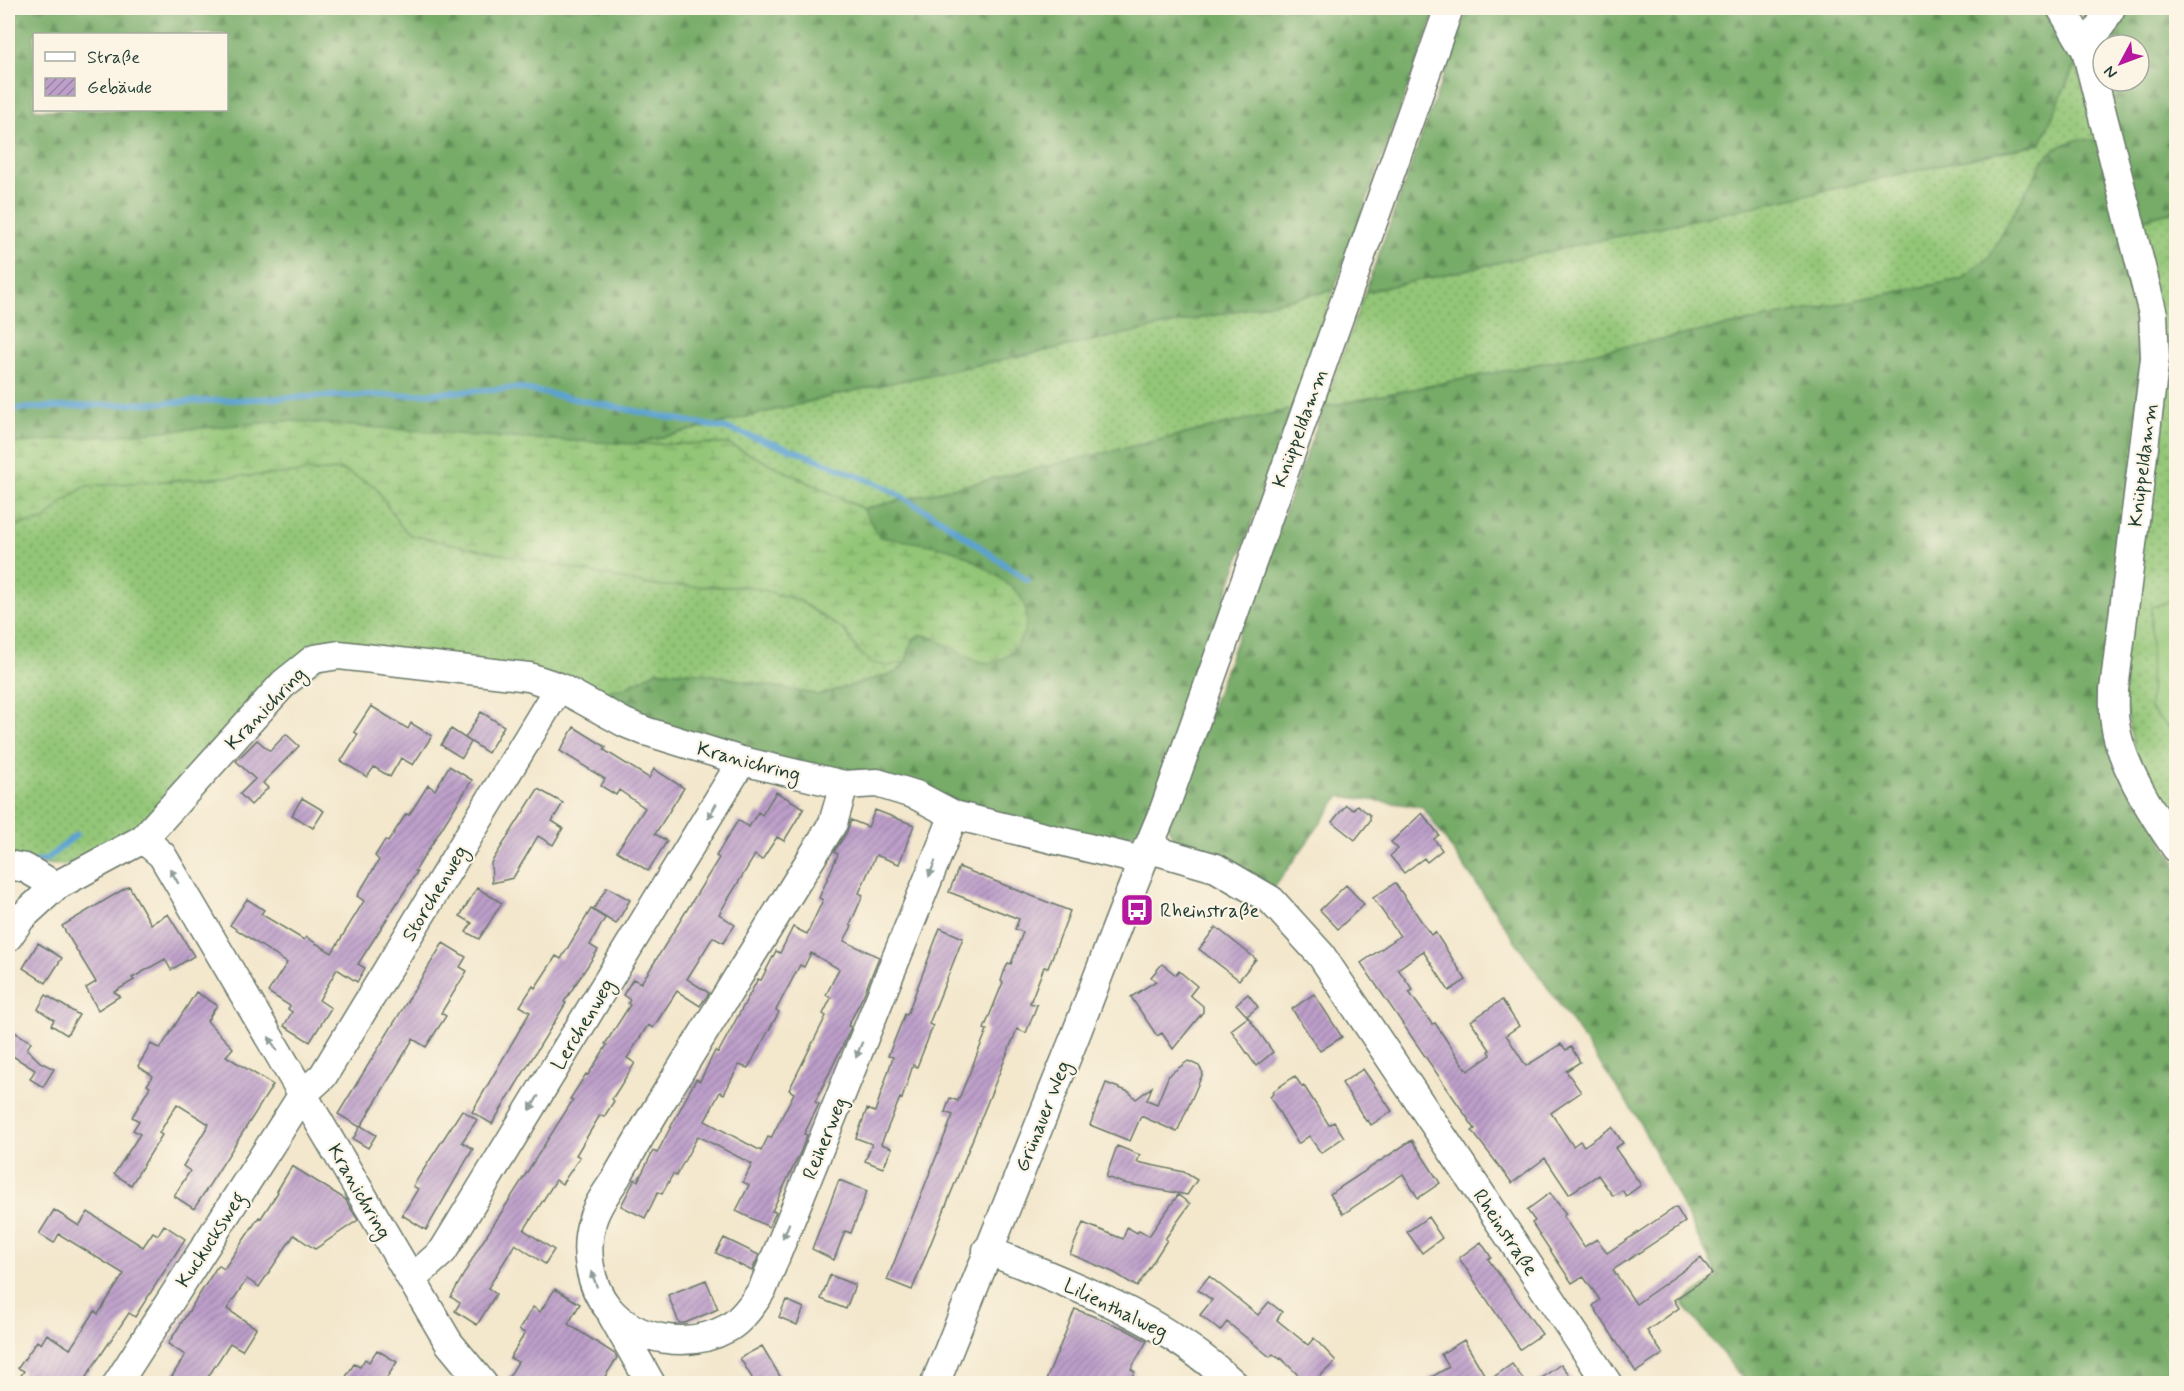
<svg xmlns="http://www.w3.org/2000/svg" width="2184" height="1391" font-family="Mynerve,sans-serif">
<defs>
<pattern id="grass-dots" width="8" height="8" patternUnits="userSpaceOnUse" patternTransform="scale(1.5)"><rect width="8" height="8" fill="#93c677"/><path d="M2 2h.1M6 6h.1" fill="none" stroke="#77a262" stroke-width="1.8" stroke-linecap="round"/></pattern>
<pattern id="forest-firs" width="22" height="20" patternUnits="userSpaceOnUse" patternTransform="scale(1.5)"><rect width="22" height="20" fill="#76ab68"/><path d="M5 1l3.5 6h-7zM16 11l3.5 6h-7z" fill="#608c56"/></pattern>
<pattern id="wetland-marsh" width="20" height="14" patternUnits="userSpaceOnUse" patternTransform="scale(1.5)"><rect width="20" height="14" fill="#93c677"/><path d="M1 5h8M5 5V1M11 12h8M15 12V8" fill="none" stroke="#77a262"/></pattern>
<pattern id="building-hatch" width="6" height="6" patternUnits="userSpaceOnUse" patternTransform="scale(1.5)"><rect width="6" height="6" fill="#bd9fca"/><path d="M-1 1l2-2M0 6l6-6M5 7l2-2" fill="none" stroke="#9983a5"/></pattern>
</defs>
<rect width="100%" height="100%" fill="#fcf5e5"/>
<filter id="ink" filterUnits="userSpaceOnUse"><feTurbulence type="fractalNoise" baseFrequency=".0167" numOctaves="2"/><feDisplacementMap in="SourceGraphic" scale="12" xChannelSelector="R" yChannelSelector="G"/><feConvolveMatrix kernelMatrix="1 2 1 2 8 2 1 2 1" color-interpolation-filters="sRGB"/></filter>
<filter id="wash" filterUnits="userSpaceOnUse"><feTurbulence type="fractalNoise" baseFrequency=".008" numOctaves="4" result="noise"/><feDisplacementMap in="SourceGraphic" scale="24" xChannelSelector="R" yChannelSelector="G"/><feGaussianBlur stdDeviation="1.35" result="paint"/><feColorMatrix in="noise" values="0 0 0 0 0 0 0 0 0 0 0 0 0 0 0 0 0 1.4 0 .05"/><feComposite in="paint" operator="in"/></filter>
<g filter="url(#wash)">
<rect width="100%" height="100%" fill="#f3e7cc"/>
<path fill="url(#grass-dots)" stroke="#598256" stroke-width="1.5" d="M2076,62l24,84 -56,14 -55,97 -27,22 -638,128 41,-115 676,-149z
M2176,210v620l-39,-66 -15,-75 18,-469z
M1334,290l-42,119 -428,100 -136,-65h-94l223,-54z
M342,470l33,16 25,39 256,61 97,1 45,13 47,31 13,20 29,15 19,-4 -9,10 -79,24 -116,-23 -45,-2 -33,17 -12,1 -9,10 -263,-49 -203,176 -70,39 -25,-1 -34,-6v-331l37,-7 19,-20 22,-14z"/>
<path fill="url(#forest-firs)" stroke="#4a744e" stroke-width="1.5" fill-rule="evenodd" d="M8,8h1429l-103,282 -477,100 -223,54 -126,-6 -219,-17 -281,23zM34,34h192v76h-192z
M1468,8h579l29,54 -35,81 -676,149z
M2125,8h51v202l-36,10 -44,-159 2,-10zM2103,45h36v36h-36z
M2080,139l11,1 9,6 46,171 -39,369 58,160 11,16v521h-430l-64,-80 36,-26 -81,-160 -214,-310 -83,-11 -69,96 -94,-46 -10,-21 157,-418 638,-128 27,-22 55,-97c11,-12 21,-17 36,-21z
M1292,409l-150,423 -33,8 -140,-33 -93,-33 -90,-14 -141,-39 -42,-22 9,-10 12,-1 33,-17 45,2 117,22 78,-23 9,-10 7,-22 8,-5 14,3 36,21 -19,-109 -73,-13 -16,-28z"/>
<path fill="url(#wetland-marsh)" stroke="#598256" stroke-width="1.5" d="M289,421l219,17 126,6h94l135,65 16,28c24,4 50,6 73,13 15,4 59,34 68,46 7,11 9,28 2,40 -34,66 -83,-14 -106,1 -7,4 -8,19 -10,25l-19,4 -15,-3 -14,-12 -13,-20 -47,-31 -45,-13 -97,-1 -246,-51 -10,-10 -25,-39 -33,-16 -256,16 -22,14 -19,20 -37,7v-83z"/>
<path fill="#93c677" stroke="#598256" stroke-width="1.5" d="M2176,600v136l-26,-27 1,-102z"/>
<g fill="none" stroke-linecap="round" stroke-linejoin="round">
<path stroke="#5ca2d1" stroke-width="6" d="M8,409l320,-13 76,-1 115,-7 213,42 67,22 86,35 57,33 85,60
M35,862l12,-3 29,-24"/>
</g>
<g id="blocks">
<path fill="url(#building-hatch)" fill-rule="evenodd" d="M371,706l37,23 3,-6 21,13 -19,29 -12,-7 -11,19 -16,-10 -7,10 -26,-16 17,-27 -4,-2z
M481,712l23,14 -16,27 -23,-15z
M574,727l32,20 -2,3 45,28 5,-9 30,19 -29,46 12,7 -19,30 -31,-20 28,-43 -26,-18 -3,5 -15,-9 4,-7 -45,-28z
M451,729l20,13 -9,16 -21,-13z
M286,734l13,12 -36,37 5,5 -17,17 -11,-11 15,-15 -19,-18 21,-21 13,11z
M449,766l23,14 -57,91 2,1 -59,92 7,4 -8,14 -20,-13 -18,31 12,8 -21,34 -26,-16 8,-14 -4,-3 2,-3 -22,-14 19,-29 -57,-38 17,-26 17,11 -3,4 43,26 2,-3 26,16 32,-52 -7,-5 22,-36 -4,-4 10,-16 3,2 18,-28 3,1 19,-30 7,5z
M538,789l25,14 -11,18 11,7 -10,17 -15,-9 -25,42 -21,5 -1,-20z
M776,792l28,16 -20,33 -7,-4 -15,23 -7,-5 -36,59 16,11 -12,18 -10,-6 -26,42 22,14 -9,13 -23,-15 -24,37 -5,-3 -21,33 8,5 -23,36 2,2 -10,16 -4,-2 -24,40 4,2 -18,27 -6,-4 -32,50 30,20 -9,14 -30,-20 -27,44 8,6 -19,31 -22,-14 5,-8 -9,-6 27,-48 95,-149 -3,-1 16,-25 2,1 19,-30 -2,-1 25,-39 -2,-2 2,-3 -7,-5 10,-16 8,4 8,-12 70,-113 -3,-2 22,-36 11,7 9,-15 4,3z
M302,798l22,13 -11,17 -21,-13z
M1346,805l7,5 4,-5 13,10v6l-15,19 -23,-18z
M875,810l39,15 -15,39 -23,-9 -17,38 4,2 -13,30 2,1 -8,15 35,16 -15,37 -16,32 3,1 -7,16 -29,59 4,2 -15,30 3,1 -7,18 -28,58 4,1 -7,15 -33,-16 13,-26 -6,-3 9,-18 -54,-28 -22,40 -3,-2 -11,20 -4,-2 -13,26 -24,-12 14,-27 3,2 15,-30 4,2 39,-74 4,2 15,-30 3,2 40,-74 3,1 15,-29 4,2 13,-26 14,7 16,-34 -4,-2 19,-44 -4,-2 13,-20 4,-12 17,7zM811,953l28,16 -13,26 5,3 -8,16 3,2 -37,74 5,3 -23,45 -3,-1 -7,14 -56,-30 15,-29 4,2 15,-29 9,3 31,-56 -3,-2 24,-45 4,2z
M1422,813l17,22 -5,4 8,11 -15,12 -3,-4 -20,15 -14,-17 8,-7 -7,-7z
M959,867l111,44 -22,57 -4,-1 -14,36 7,2 -11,28 -9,-4 -105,261 -25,-10 66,-165 -8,-3 5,-14 8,3 29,-71 -3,-1 19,-47 -2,-1 3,-9 4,-9 3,1 12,-32 -8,-3 4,-10 -70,-27z
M1395,883l36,52 4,-3 31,48 -17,11 -26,-40 -25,18 15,21 -4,2 23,32 3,-1 30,45 1,-1 2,4 23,-16 -2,-4 1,-1 -19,-29 31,-21 17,26 -13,9 20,31 35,-22 5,6 5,-3 9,15 -14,9 15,21 -30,21 22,33 7,-5 4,5 28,-19 11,16 -8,5 26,37 -15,11 -4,-6 -9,6 -15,-21 -29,19 -24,-36 -33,25 -40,-52 3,-2 -114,-166 39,-27 -27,-38z
M1346,885l18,19 -26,25 -18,-19z
M129,886l22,38 17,-10 26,42 -23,14 -6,-11 -33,19 2,2 -20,12 6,4 -22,14 -12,-22 10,-6 -34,-56z
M607,887l23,13 -14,24 -23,-14z
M477,888l25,15 -23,36 -13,-7 6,-9 -12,-7z
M591,909l14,9 -15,27 8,5 -34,52 2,1 -74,121 -20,-12 58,-100 -10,-6 13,-20 2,2 21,-32 5,3z
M1216,927l40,32 -17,21 -40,-31z
M940,928l23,10 -34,86 4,2 -16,41 -4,-2 -11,34 -2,-1 -19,46 11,4 -9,20 -18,-7 7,-17 -16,-6 11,-29 8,3 18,-55 -5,-1 17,-42 2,1z
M38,943l24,15 -16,25 -23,-15z
M443,943l23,14 -6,10 7,4 -26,42 5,3 -20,31 -13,-8 -52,87 15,9 -8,13 -15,-9 7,-12 -22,-13z
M1162,964l14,11 3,-4 18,15 -7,9 13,11v6l-30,37 -11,-16 -5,3 -26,-39 25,-16 -5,-4z
M196,992l21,13 -10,16 26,27 -7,8 47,29 -79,124 -20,-13 16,-25 -7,-5 26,-42 -32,-20 -18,29 3,2 -31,50 -17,-11 26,-40 -7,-4 6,-9 -7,-4 18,-30 -3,-2 6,-9 -15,-10 13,-22 9,5z
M1248,994l10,13 -11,9 -11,-12z
M1314,994l28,43 -22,14 -28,-42z
M46,995l33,20 -12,20 -16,-10 3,-5 -16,-11z
M1248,1017l25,35 -17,14 -25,-36z
M8,1028l23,14 -4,7 13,13 14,7 -11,18 -13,-8 5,-9 -27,-17z
M1188,1061l11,5 4,7 -26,59 -36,-16 -11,25 -40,-16 16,-42 23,9 7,7 16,-12 -5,13 10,4 12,-29z
M1363,1069l29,42 -21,14 -3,-5 -2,1 -24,-38z
M1295,1076l7,11 2,-1 25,39 5,-3 10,15 -23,16 -12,-17 -11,8 -28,-47 3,-3 -1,-2z
M462,1110l15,10 -15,22 11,7 -47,81 -24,-15 16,-26 -5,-3z
M1412,1140l28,43 -22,15 -15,-24 -60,40 -13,-20z
M1117,1146l23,9 -3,7 47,10 13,8 -10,15 -64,-12 -17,-6z
M292,1166l53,33 13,21 -43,29 -21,-14 -35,52 -12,-8 -20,30 29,19 -14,22 -12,-7 -26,40h-36l17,-28 -17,-11 50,-79 6,4 35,-52 2,1 17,-26 -1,-1z
M839,1180l28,11 -16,42 -6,-2 -11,29 -22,-11z
M1550,1193l16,21 -3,2 21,31 13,-8 10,14 69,-46 9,15 -72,48 23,34 65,-46 11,16 -38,26 5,8 -32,23 16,23 -27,18 -43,-66 7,-6 -17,-24 -11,7 -40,-60 3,-2 -8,-11z
M1178,1195l12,9 -25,35 2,1 -30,47 -22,-14 -45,-19 13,-31 40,16 4,-12 10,6 2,-3 10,6z
M54,1210l25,16 9,-14 55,35 10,-15 5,3 6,-10 21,14 -50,78 -6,-4 -47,70h-66l8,-12 -6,-3 19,-27 4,3 6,-10 23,15 25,-38 3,3 26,-40 -65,-40 -5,9 -15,-9z
M1428,1217l14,21 -20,15 -15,-21z
M724,1238l35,17 -7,16 -36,-18z
M1481,1242l10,15 -3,2 54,75 -22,15 -61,-91z
M830,1275l25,10 -9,24 -25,-10z
M1209,1276l49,39 11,-13 13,10 -5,8 31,25 6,-7 22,23 -23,22h-7l-25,-25 -1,1 -7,-5 -3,3 -43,-35 -7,9 -20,-16 12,-15 -14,-10z
M706,1280l12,29 -33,14h-6l-11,-28z
M555,1289l25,15 -12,20 47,30 2,4 -16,25h-96l13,-21 -8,-4 15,-25 -6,-3 14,-23 7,5z
M786,1300l18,8 -7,17 -18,-8z
M1075,1309l48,19 24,13 -16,28 4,3 -7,11h-83z
M1464,1340l24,41 24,-17 14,19h-105l28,-16 -8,-13z
M762,1346l22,37h-29l-15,-25z
M377,1350l20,12 -13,20 2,1h-44l12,-19 6,3 5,-8 4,3z
M1561,1364l15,19h-41z"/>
</g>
</g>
<g filter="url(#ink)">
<use href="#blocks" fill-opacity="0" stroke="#697869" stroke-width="1.5"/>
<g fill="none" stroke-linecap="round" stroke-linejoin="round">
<defs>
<path id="minor" d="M2061,8l25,42 67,264 2,44 -41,332c0,11 -1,22 1,33 5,41 38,92 61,125
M2086,50l25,-42
M844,785l-11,38c-57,92 -114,185 -171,277 -16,26 -31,52 -46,78 -9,14 -20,28 -24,44 -8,27 -3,63 16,86 28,34 82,41 120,20 15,-9 26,-25 35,-40l191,-473
M143,839l19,16 287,488 34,41
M1147,848l69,20 55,32 50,55 287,429
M8,865l17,3 31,18
M8,937l13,-19 35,-32 87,-47 141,-156 30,-24 25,-4 190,22 30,10 66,36 20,8 97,30 102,24 33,-2 39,12 38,20 188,46
M987,1250c91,38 173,66 247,134
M412,1279l31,-28 299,-490
M612,1315l39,69
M117,1384l172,-268 14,-22 20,-18 236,-389
M935,1384c46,-117 95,-233 141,-350 29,-75 56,-150 88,-224l285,-802"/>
</defs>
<use href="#minor" stroke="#697869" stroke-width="31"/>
<use href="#minor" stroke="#fff" stroke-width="28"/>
</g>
<defs><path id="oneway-solid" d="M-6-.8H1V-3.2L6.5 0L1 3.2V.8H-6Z" transform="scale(1.5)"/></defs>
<g fill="#8f9e9a">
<use href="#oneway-solid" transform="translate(712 811) rotate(121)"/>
<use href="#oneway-solid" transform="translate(932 869) rotate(112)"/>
<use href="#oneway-solid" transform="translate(174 876) rotate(-120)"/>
<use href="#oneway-solid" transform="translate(273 1044) rotate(-121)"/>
<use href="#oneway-solid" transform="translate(859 1050) rotate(112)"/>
<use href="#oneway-solid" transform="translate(534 1103) rotate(121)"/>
<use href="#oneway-solid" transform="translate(786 1231) rotate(112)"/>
<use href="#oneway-solid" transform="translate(594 1279) rotate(-110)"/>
</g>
</g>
<defs>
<symbol id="bus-square" viewBox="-11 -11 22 22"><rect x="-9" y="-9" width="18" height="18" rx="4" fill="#b5179e" stroke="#fcf5e5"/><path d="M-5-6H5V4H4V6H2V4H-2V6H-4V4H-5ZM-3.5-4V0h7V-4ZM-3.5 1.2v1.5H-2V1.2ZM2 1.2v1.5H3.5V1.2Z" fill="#fff"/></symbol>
</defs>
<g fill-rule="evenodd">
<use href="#bus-square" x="1118" y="891" width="38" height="38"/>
</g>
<g text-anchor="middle" stroke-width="4.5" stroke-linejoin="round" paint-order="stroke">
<g font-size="20" fill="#1f3d34" stroke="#fcf5e5">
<text transform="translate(1299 428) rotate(-70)" y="7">Knüppeldamm</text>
<text transform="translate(2142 465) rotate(-83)" y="7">Knüppeldamm</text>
<text transform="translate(265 708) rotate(-46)" y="7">Kranichring</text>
<text transform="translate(749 761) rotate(15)" y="7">Kranichring</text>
<text transform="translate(434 893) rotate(-59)" y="7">Storchenweg</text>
<text transform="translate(582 1024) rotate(-59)" y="7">Lerchenweg</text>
<text transform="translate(1042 1116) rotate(-68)" y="7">Grünauer Weg</text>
<text transform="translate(824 1138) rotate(-68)" y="7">Reiherweg</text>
<text transform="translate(360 1191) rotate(60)" y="7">Kranichring</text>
<text transform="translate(1506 1232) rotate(56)" y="7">Rheinstraße</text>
<text transform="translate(210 1239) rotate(-57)" y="7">Kuckucksweg</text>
<text transform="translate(1116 1308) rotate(26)" y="7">Lilienthalweg</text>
</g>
<g font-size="20" fill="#1f3d34" stroke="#fcf5e5" text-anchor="start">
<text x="1160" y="917">Rheinstraße</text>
</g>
</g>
<rect width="2184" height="1391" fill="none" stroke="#fcf5e5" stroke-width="30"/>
<rect x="33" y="33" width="195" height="78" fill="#fcf5e5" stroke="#a4ab9e" stroke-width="1.5"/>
<rect x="45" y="52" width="30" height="9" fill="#ffffff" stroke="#a4ab9e" stroke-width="1.5"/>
<text x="87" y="63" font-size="18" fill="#1f3d34">Straße</text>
<rect x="45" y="78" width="30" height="18" fill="url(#building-hatch)" stroke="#a4ab9e" stroke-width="1.5"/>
<text x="87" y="93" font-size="18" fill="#1f3d34">Gebäude</text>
<g transform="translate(2121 63) rotate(229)"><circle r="28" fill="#fcf5e5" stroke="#a4ab9e" stroke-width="1.5"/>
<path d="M0-4.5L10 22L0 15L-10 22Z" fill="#b5179e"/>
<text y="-9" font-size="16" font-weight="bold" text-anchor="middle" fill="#1f3d34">N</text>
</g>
</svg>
